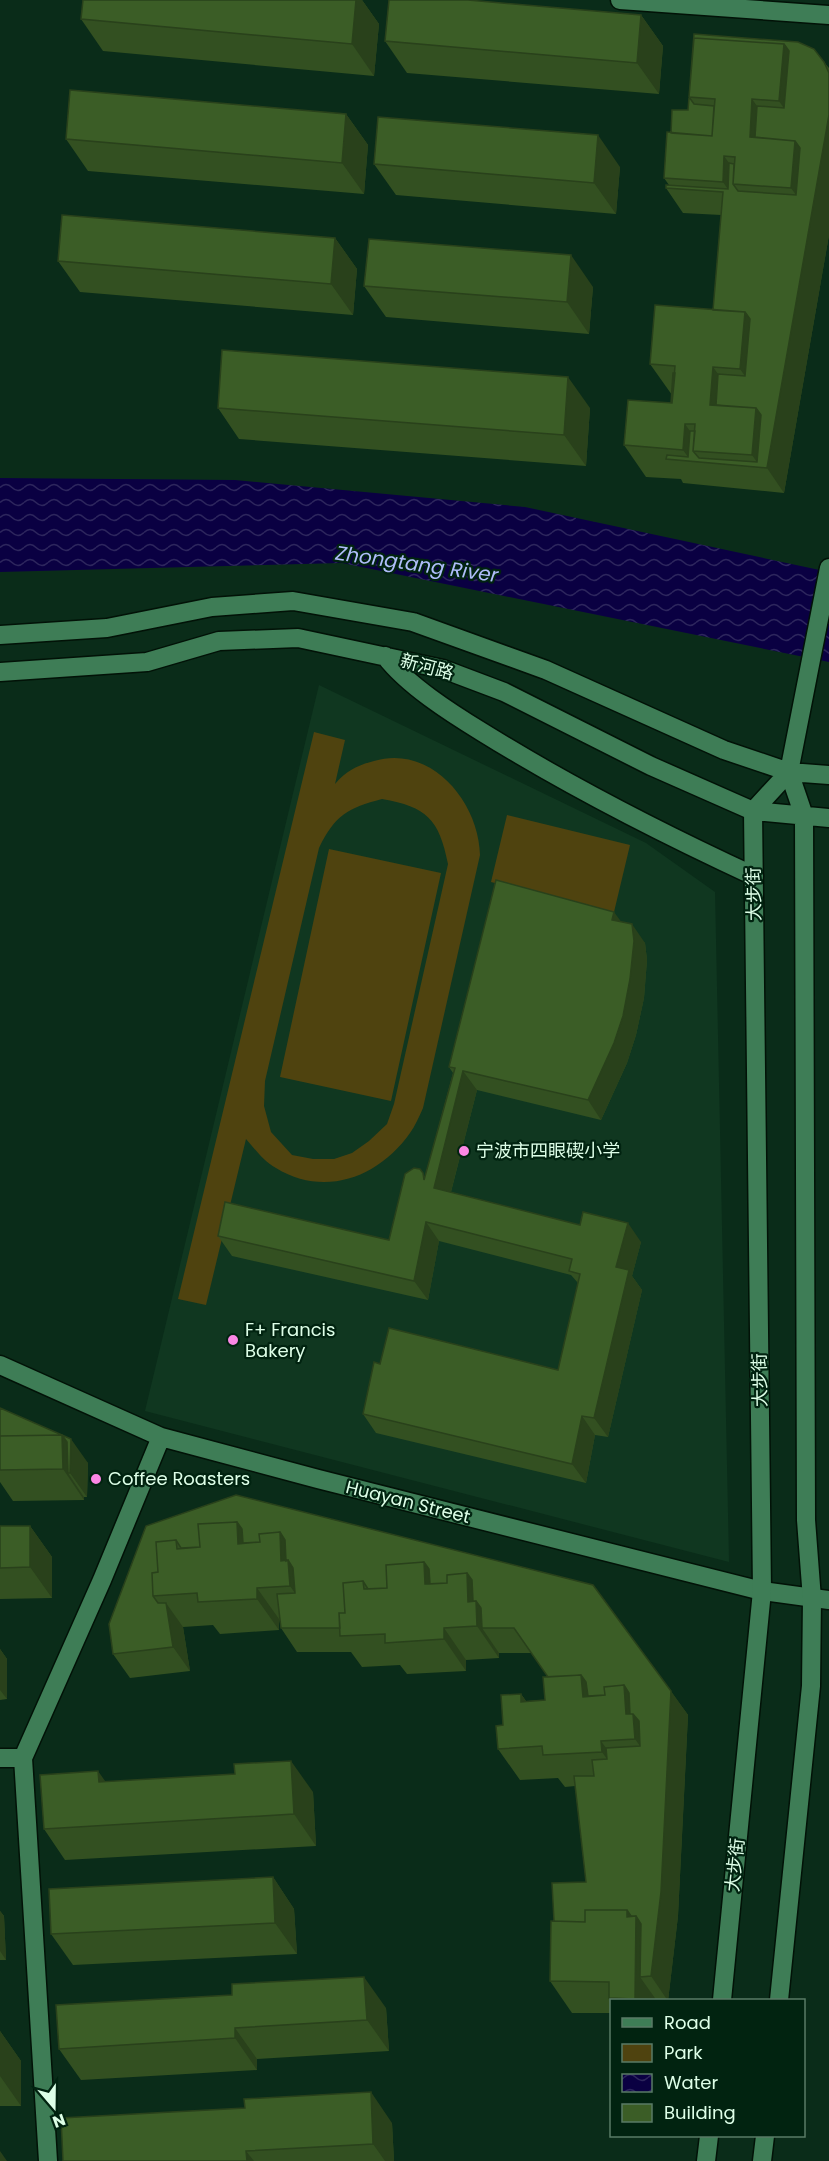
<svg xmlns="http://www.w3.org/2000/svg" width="829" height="2161" font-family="Poppins,'Noto Sans SC',sans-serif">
<defs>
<pattern id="water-waves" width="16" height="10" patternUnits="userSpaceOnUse" patternTransform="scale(1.5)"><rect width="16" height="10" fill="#0a0042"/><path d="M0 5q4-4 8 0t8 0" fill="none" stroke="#2d265d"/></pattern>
</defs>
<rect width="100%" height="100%" fill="#0a2c19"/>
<path fill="#103720" d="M319,685l327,158 69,49 14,670 -584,-151z"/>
<path fill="#4f430f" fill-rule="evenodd" d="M314,732l31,8 -10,44c11,-13 23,-19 39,-23 57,-17 105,41 106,94l-57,253c-4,9 -8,18 -13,25 -31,44 -85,65 -134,35 -13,-7 -20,-18 -30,-29l-40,166 -28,-6zM382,799c45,8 57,20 66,65l-54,240 -7,20 -18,17 -17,12 -18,6h-21l-21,-4 -21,-23 -7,-26 1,-25 54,-233c16,-33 29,-40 63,-49z
M507,815l123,30 -16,67 -123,-30z
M329,849l112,24 -50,228 -111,-24z"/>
<path fill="url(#water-waves)" d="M0,478l235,2 290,27 304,65v90l-487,-99 -342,9z"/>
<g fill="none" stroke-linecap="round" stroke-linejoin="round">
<defs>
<path id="minor" d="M620,0l209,15
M0,1365l161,72 157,42 444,112 67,9
M0,1758h23
M48,2161l-25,-403 79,-178 59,-143"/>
<path id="secondary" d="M0,635l107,-7 105,-21 81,-6 120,21 133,48 178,80 65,22 40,3
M385,656c22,29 66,57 97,76 87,54 179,101 272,144
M0,672l147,-10 72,-21 79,-3 145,31 61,23 147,74 102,45 76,7
M722,2000l40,-409 -9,-780 36,-39
M779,2000l32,-314 1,-87 -6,-79 -2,-704 -15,-44 40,-204
M706,2161l3,-25
M762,2161l3,-25"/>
</defs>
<use href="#minor" stroke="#021207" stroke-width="21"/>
<use href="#secondary" stroke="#021207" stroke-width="21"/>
<use href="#minor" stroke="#3e7d56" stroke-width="18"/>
<use href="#secondary" stroke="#3e7d56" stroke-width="18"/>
</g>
<path fill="#335021" d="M83,0h279l17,24 -5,52 -271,-25 -22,-32z
M641,15l22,31 -4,48 -252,-21 -22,-32z
M694,34l130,28 5,6v167l-45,258 -101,-10 -2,-4 -35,-2 -22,-32 47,-42 1,-8 -22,-31 63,-54 8,-95 -38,-2 -17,-25 3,-3 -5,-7 7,-45 17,-23z
M346,114l22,31 -4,49 -276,-23 -22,-32z
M374,164l246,3 -4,47 -220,-19z
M335,238l22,31 -4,46 -273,-23 -22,-31z
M364,286l229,1 -4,47 -203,-17z
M218,408h372l-4,58 -347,-27z
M621,922l24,21 2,17 -3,38 -8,37 -9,28 -26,57 -124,-30 -26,102 190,50 -9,34 10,14 -34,147 -13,-2 -9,48 -210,-50 -13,-19 17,-50 178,6 20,-87 -7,-8 -132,-34 -11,59 -196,-44 -14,-20 171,4 36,-64 28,-103 -4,-6z
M0,1408l88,55 -1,34h-3v3l-71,1 -13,-19z
M0,1526h30l22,31v41l-52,1z
M146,1526l447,59 95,130 -10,201 -10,85h-56v12h-40l-22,-32 4,-60 32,-39 -11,-96 -10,1 -7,-9 -38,2 -22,-31 5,-24 18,-31 5,7 19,-1 3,-23 -17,-24h-32v5l-33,2v11l-59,3 -7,-9 -38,2 -11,-15h-54l-16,-24 -2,-9v11l-59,4 -7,-9 -30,2 7,44 -60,7 -17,-24z
M0,1649l7,10v40l-7,1z
M106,1782l207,10 3,54 -251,14 -21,-31z
M273,1877l21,32 3,45 -224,11 -22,-31z
M0,1911l4,5 2,44h-6z
M386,2008l3,43 -132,8v11l-176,10 -22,-31z
M0,2031l21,30v45h-21z
M392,2123l2,38h-331z"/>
<path fill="#29411b" d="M356,0h6l17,24 -5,52 -22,-32z
M641,15l22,31 -4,48 -22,-31z
M784,44l22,31 -5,58 -22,-32z
M752,99l22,31 -1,16 -23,-9z
M346,114l22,31 -4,49 -22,-31z
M829,115v120l-45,258 -17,-25h-6l-9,-13 4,-47 55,-192 -20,-28 4,-47z
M598,135l22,32 -4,47 -22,-31z
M724,156l15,21 -6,7 11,29 -21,-31z
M335,238l22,31 -4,46 -22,-31z
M571,255l22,32 -4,47 -22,-32z
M745,312l22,31 -5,57 -22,-31z
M713,367l22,31 -1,15 -24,-8z
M568,377l22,31 -4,58 -22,-31z
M685,424l14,20 -6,7 -2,10 -8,-11z
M614,912l14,19 -16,-11z
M632,924l13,19 2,17 -3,38 -8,37 -9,28 -26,57 -13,-20z
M463,1071l14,19 -30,117 -13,-19z
M426,1222l13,19 -11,59 -14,-19z
M628,1223l13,19 -9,34 10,14 -34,147 -14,-19 22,-151z
M582,1416l13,19 -9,48 -14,-19z
M62,1435l9,4 17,24 -1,34 -17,-24h-2l16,24v3l-21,-31z
M237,1522l19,28 -18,-6z
M30,1526l22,31v41l-22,-31z
M280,1532l22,32 10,53 -22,-31 -9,-25z
M424,1562l20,29 -19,-7z
M467,1573l22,31 -7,24 17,25v5l-22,-32 -9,-24z
M257,1588l22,31v11l-22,-31z
M166,1603l17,24 7,44 -17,-24z
M444,1628l22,32v11l-22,-32z
M0,1649l7,10v40l-7,-9z
M581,1675l20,28 -18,-6z
M624,1685l22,32 11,53 -22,-31 -9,-25z
M671,1691l17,24 -10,201 -10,85 -17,-25 -11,1 17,24h-21l-1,-2 -8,-89 9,6z
M521,1694l22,31 -22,-23z
M601,1741l22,31 1,11 -22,-31z
M291,1761l22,31 3,54 -22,-32z
M98,1771l22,31 -21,-20z
M273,1877l21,32 3,45 -22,-31z
M0,1911l4,5 2,44 -6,-9z
M364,1977l22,31 3,43 -22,-31z
M235,2028l22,31v11l-22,-32z
M0,2031l21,30v45l-21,-30z
M371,2092l21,31 2,38h-9l-12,-17z
M0,2151l7,10h-7z
M246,2151l8,10h-7z"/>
<path fill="#3b5d26" stroke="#29411b" stroke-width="1.5" d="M83,0h273l-4,44 -271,-25z
M389,0h79l173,15 -4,48 -252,-22z
M694,34l104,8 16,7 10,13 5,11v42l-62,353 -101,-9 1,-4 21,2 2,-26h5l-2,20 6,7 58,4 4,-47 -5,-7 -40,-3 2,-31 27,2 5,-57 -5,-7 -32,-2 10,-118 -57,-4v-3l62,4 1,-26 5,1 -1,20 5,7 58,4 4,-47 -5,-7 -40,-4 2,-31 27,2 5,-57 -5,-7 -90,-6 -5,59 5,7 20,2 -2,30 -41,-3 1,-23h16z
M694,38l90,6 -5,57 -27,-2 -2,38 45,4 -4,47 -58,-4 2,-27 -11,-1 -1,26 -59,-4 3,-46 45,4 3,-37 -26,-2z
M70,90l276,24 -4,49 -276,-24z
M378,117l220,18 -4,48 -220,-19z
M62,215l273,23 -4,46 -273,-23z
M369,239l202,16 -4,47 -203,-16z
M655,305l90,7 -5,57 -27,-2 -3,38 46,3 -4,47 -59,-4 2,-27h-10l-2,26 -59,-5 4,-45 44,3 3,-37 -25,-2z
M222,350l346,27 -4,58 -346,-27z
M673,373h2l-3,30h-1z
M496,880l118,32 -2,8 20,4 2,17 -4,38 -7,37 -9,27 -26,57 -125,-29 -29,117 146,37 3,-13 45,11 -12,44 13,3 -35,148 -12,-2 -10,48 -209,-50 11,-52 6,2 9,-36 169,42 22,-96 -11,-3 3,-12 -146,-37 -12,59 -196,-45 7,-34 164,38 16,-66 9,-6 6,1 3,4 1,7 31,-112 -6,-1z
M0,1408l62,27 -62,1z
M62,1435l1,34 -63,1v-34z
M62,1435l9,4 -1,34h-2l-1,-31z
M236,1495l357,90 78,106 -10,201 -10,84 -11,1 1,-53 -5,-8h-5l-4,-6h-42v12l-31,-1 -2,-38 34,-1 -12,-106h20l-2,-16 15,-1 -1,-11 34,-2 -1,-25 -6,-7h-3l-1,-21 -5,-8 -20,2 1,8 -17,1 -2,-14 -5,-7 -33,2 -34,-49h-32l-1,-20 -5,-7h-3l-1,-21 -5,-7 -20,2v8l-17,1 -1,-15 -5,-7 -38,3 1,23 -19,1 -5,-8 -20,2 2,30h-6l1,15h-59l-4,-34 18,-1 -2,-25 -5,-8 -2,1 -1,-21 -5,-8 -21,2 1,8 -17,1 -1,-14 -5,-7 -39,2 2,23 -19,1 -5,-8 -20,2 2,30 -6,1 1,23 5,7h8l7,44 -60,7 -4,-30 37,-98z
M237,1522l1,22 22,-2 -1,-8 21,-2 1,29 7,-1 2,26 -33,2v11l-59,3 -1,-9 -44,3 -1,-23 6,-1 -2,-30 20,-2 1,9 23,-2 -2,-23z
M0,1526h30v41l-30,1z
M424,1562l1,22 22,-1v-8l20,-2 1,29 8,-1 1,25 -33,2v11l-59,4v-9l-45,2 -1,-23h6l-2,-30 20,-2 1,8 23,-1 -1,-23z
M581,1675l2,22 22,-2 -1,-8 20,-2 2,29h7l2,25 -34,2 1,11 -59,3 -1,-9 -44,3 -2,-23 7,-1 -2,-30 20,-1v8l24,-2 -2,-23z
M291,1761l3,53 -250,15 -4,-54 58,-4 1,11 136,-8 -1,-10z
M273,1877l2,46 -224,11 -2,-45z
M585,1910h42v7l9,-1 -1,83 -26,-1v-16l-59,-1 1,-60 34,1z
M364,1977l3,43 -132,8v10l-176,11 -3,-44 176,-10v-11z
M371,2092l2,52 -127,7 1,10h-184l-2,-43 184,-10 -1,-9z"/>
<g fill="#fb87e5" stroke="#012310" stroke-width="2">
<circle cx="464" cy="1151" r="6"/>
<circle cx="233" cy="1340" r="6"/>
<circle cx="96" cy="1479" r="6"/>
</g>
<g text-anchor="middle" stroke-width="4.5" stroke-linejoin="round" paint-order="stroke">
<g font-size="18" fill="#deffe8" stroke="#012310">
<text transform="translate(427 667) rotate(15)" y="6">新河路</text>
<text transform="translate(754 894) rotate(-91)" y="6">大步街</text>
<text transform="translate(760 1380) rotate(-91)" y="6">大步街</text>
<text transform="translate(408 1502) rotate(14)" y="6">Huayan Street</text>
<text transform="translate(735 1865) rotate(-84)" y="6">大步街</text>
</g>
<g font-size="18" fill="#deffe8" stroke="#012310" text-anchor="start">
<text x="476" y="1157">宁波市四眼碶小学</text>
<text x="245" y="1336">F+ Francis<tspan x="245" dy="21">Bakery</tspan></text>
<text x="108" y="1485">Coffee Roasters</text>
</g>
<g font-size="20" font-style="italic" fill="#afbdfa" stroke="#012310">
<text transform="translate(417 564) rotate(8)" y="7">Zhongtang River</text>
</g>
</g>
<rect x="610" y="1999" width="195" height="138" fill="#012310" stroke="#597b66" stroke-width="1.5"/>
<rect x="622" y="2018" width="30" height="9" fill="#3e7d56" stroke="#597b66" stroke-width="1.5"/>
<text x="664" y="2029" font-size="18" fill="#deffe8">Road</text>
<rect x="622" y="2044" width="30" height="18" fill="#4f430f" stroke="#597b66" stroke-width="1.5"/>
<text x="664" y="2059" font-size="18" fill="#deffe8">Park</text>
<rect x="622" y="2074" width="30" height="18" fill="url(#water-waves)" stroke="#597b66" stroke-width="1.5"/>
<text x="664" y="2089" font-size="18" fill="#deffe8">Water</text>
<rect x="622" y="2104" width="30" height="18" fill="#3b5d26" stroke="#597b66" stroke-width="1.5"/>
<text x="664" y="2119" font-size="18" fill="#deffe8">Building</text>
<g transform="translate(54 2107) rotate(160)" stroke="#012310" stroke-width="4.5" paint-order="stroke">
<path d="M0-4.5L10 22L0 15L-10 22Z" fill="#deffe8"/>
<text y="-9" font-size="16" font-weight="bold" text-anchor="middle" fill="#deffe8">N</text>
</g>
</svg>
